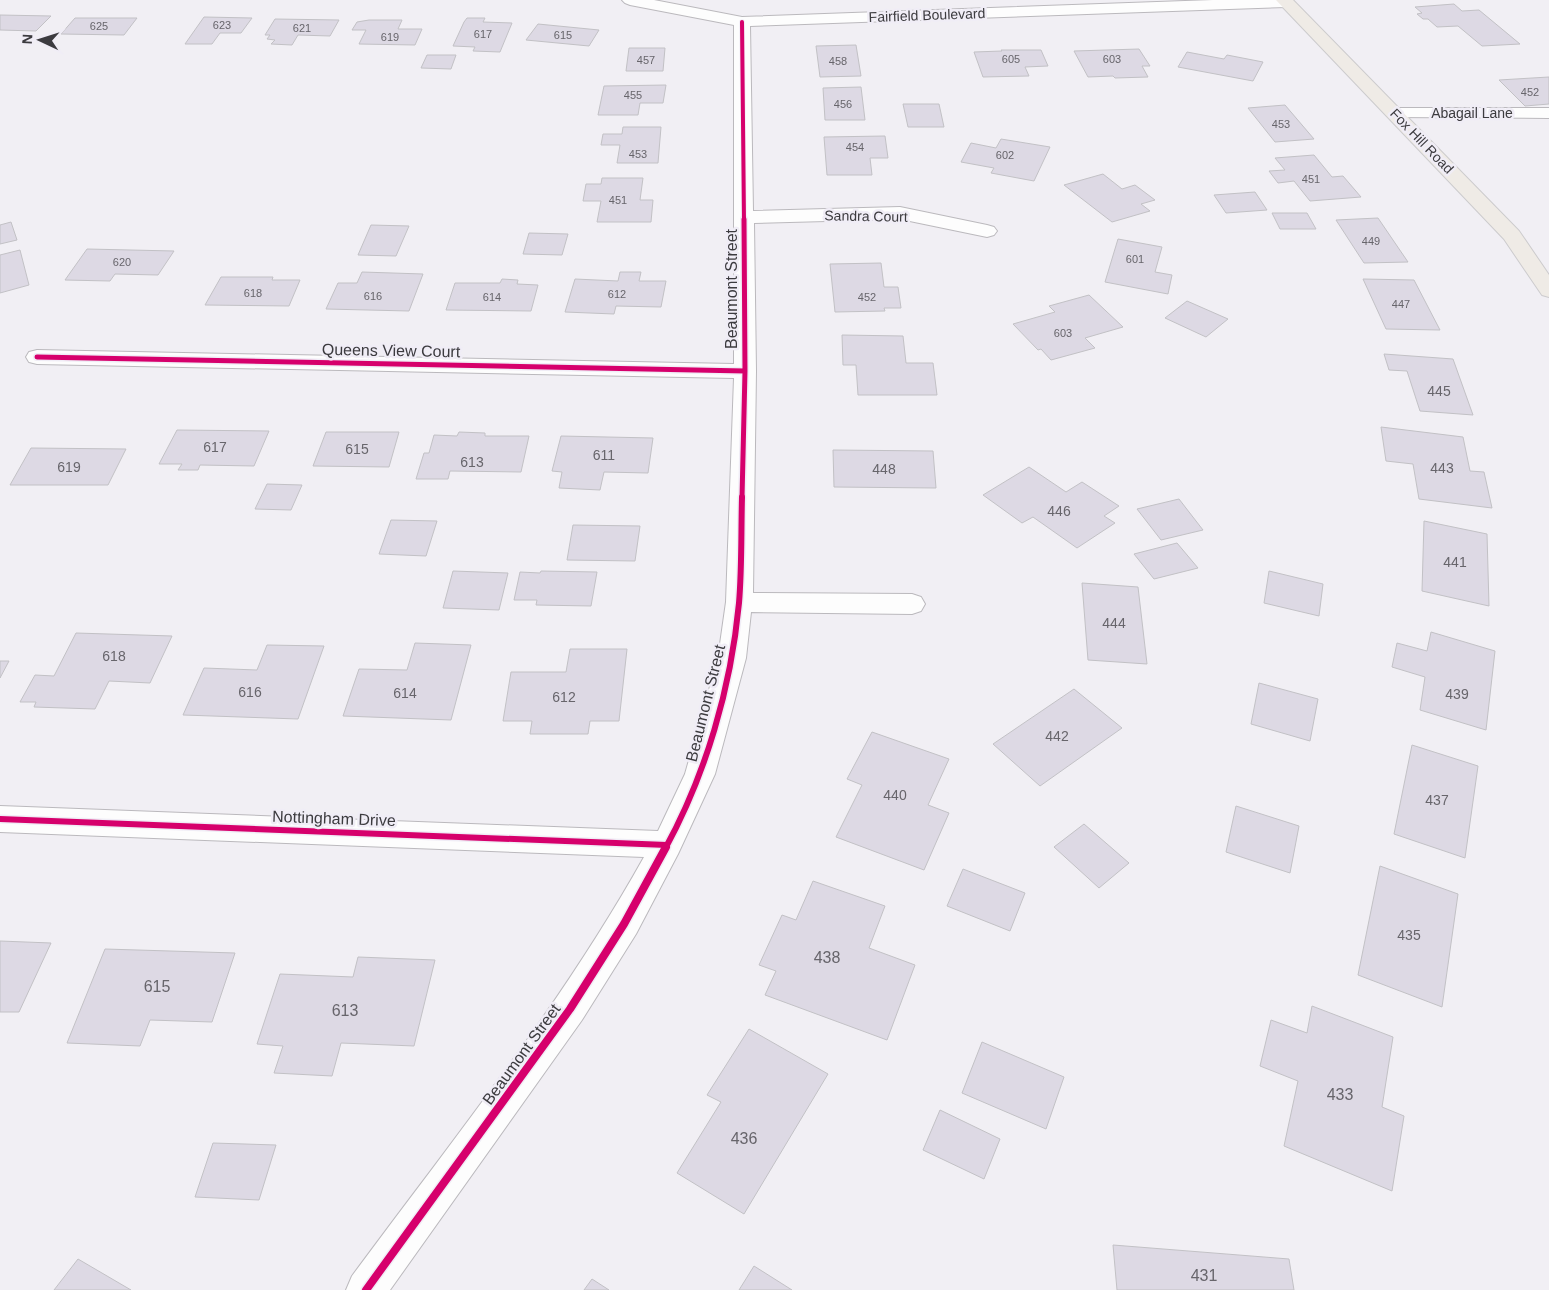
<svg xmlns="http://www.w3.org/2000/svg" width="1549" height="1290" font-family="Helvetica,sans-serif">
<rect width="100%" height="100%" fill="#f1eff4"/>
<path fill="#ddd9e4" stroke="#c2c1c5" d="M1454,4l8,7 17,-1 41,34 -38,2 -24,-20 -21,1 -9,-8h-5l-6,-5 5,-1 -7,-6z
M0,15l51,1 -15,15 -36,-1z
M204,17l48,1 -11,15h-21l-8,11h-27z
M75,18h62l-13,17 -63,-1z
M467,18h18l-2,4 29,1 -12,29 -27,-1 2,-4 -22,-1 11,-24z
M275,19l64,1 -9,16 -32,-1 -6,10 -21,-1 4,-4 -8,-1 3,-4h-5z
M369,20h33l-4,9h24l-7,16 -56,-1 7,-14h-14l5,-8z
M538,24l61,6 -10,16 -63,-6z
M856,45l5,31 -41,1 -4,-31z
M629,48h36l-2,23h-37z
M1139,49l11,17h-8l6,11 -33,1 -2,-2 -25,1 -14,-26z
M1001,50h40l7,16 -23,1 4,9 -46,1 -9,-25 28,-1z
M1187,52l37,7 3,-4 36,7 -10,19 -75,-14z
M427,55h29l-5,14 -30,-1z
M1549,77v27l-24,2 -26,-26z
M666,85l-3,18h-23l-2,12h-40l6,-29z
M861,87l4,33h-40l-2,-32z
M903,104h36l5,23h-36z
M1285,105l29,34 -39,3 -27,-34z
M623,127h38l-3,36h-41l3,-18h-19l2,-11h19z
M885,136l3,22h-18l2,17h-45l-3,-38z
M1001,139l49,8 -16,34 -43,-8 3,-5 -33,-6 10,-19 25,5z
M1314,155l18,22 11,-1 18,21 -51,4 -16,-20 -16,2 -9,-12 16,-1 -10,-12z
M1103,174l19,15 13,-4 20,15 -14,4 9,7 -38,11 -48,-37z
M602,178h41l-3,22h13l-2,22h-54l4,-21h-18l3,-17h15z
M1255,192l12,18 -41,3 -12,-18z
M1272,213h35l9,16h-36z
M1378,218l30,44 -44,1 -28,-43z
M11,222l6,18 -17,4v-19z
M371,225l38,1 -13,30 -38,-1z
M529,233l39,1 -6,21 -39,-1z
M1118,239l44,8 -7,25 17,3 -4,19 -63,-12z
M87,249l87,2 -16,24 -43,-1 -5,7 -45,-1z
M20,250l9,35 -29,8v-38z
M881,263l3,24h14l3,21h-17l1,3 -50,1 -5,-48z
M362,272l61,2 -14,37 -83,-2 12,-26h19z
M620,272h21l-2,9h27l-5,26 -45,-1 -2,8 -49,-2 10,-33 43,2z
M221,277h52l-1,3h28l-11,26 -84,-1z
M502,279l16,1 -1,4 21,1 -7,26 -85,-1 9,-27h45z
M1363,279l51,1 26,50 -54,-1z
M1089,295l34,32 -38,11 10,10 -44,12 -10,-11 -3,1 -25,-26 42,-12 -6,-6z
M1187,301l41,18 -22,18 -41,-19z
M842,335l61,1 3,27h27l4,32h-79l-2,-30h-13z
M1384,354l69,5 20,56 -53,-4 -13,-40 -18,-1z
M1381,427l82,10 7,34 14,1 8,36 -73,-9 -6,-35 -27,-3z
M177,430l92,1 -15,35 -54,-1 -2,5h-20l4,-6h-23z
M326,432h73l-10,35 -76,-1z
M459,432l26,1v3h44l-8,36 -71,-1 -2,8h-32l8,-26h5l5,-18 23,1z
M561,436l92,2 -5,35 -44,-1 -4,18 -41,-2 3,-16 -10,-1z
M31,448l95,1 -18,36h-98z
M833,450l100,1 3,37 -102,-1z
M1029,467l37,25 16,-10 37,24 -15,10 11,7 -38,25 -44,-31 -11,6 -39,-28z
M267,484l35,1 -11,25 -36,-1z
M1179,499l24,31 -42,10 -24,-31z
M391,520l46,1 -11,35 -47,-2z
M1424,521l63,13 2,72 -67,-15z
M573,525l67,1 -5,35 -68,-1z
M1177,543l21,25 -44,11 -20,-25z
M453,571l55,2 -9,37 -56,-2z
M541,571l56,1 -6,34 -55,-1 1,-5h-23l6,-28 20,1z
M1269,571l54,13 -4,32 -55,-13z
M1082,583l56,4 9,77 -59,-4z
M1431,632l64,19 -9,79 -66,-20 5,-33 -33,-10 5,-24 30,8z
M76,633l96,3 -22,47 -41,-2 -14,28 -61,-2 2,-5h-16l15,-27 19,1z
M415,643l56,2 -20,75 -108,-4 16,-47 48,1z
M267,645l57,1 -26,73 -115,-4 21,-47 53,2z
M570,649h57l-8,72h-29l-2,13h-58l2,-13h-29l8,-49h55z
M0,661h9l-9,17z
M1259,683l59,16 -8,42 -59,-17z
M1074,689l48,39 -82,58 -47,-42z
M872,732l77,27 -21,46 21,8 -25,57 -88,-33 26,-52 -15,-6z
M1412,745l66,21 -13,92 -71,-24z
M1236,806l63,20 -9,47 -64,-21z
M1084,824l45,39 -30,25 -45,-41z
M1380,866l78,28 -16,113 -84,-32z
M963,869l62,24 -15,38 -63,-25z
M813,881l72,25 -16,42 46,17 -28,75 -122,-45 11,-24 -17,-6 23,-50 14,5z
M0,941l51,2 -32,69h-19z
M105,949l130,4 -23,69 -62,-2 -10,26 -73,-3z
M358,957l77,3 -21,86 -73,-3 -9,33 -58,-3 9,-27 -26,-2 23,-70 73,3z
M1312,1006l81,31 -11,70 22,9 -12,75 -108,-45 14,-65 -38,-15 11,-46 36,13z
M749,1029l79,45 -84,140 -67,-41 44,-71 -14,-7z
M982,1042l82,35 -18,52 -84,-36z
M940,1110l60,29 -16,40 -61,-29z
M213,1143l63,2 -17,55 -64,-3z
M1113,1245l176,14 5,31h-177z
M78,1259l53,31h-77z
M754,1266l38,24h-53z
M592,1279l17,11h-25z"/>
<g fill="none" stroke-linecap="round" stroke-linejoin="round">
<defs>
<path id="minor" d="M622,0h32l88,17 471,-17h79l2,2 -2,3 -6,2 -536,19 3,185 147,-4 87,18 7,2 3,4 -3,4 -7,2 -87,-18 -146,4 2,148 -3,222 159,1 9,3 4,7 -4,7 -9,3 -161,-2 -5,46 -31,116 -37,80 -42,80 -54,86 -192,270h-44l6,-14c101,-137 209,-270 292,-419l-644,-25v-26l658,25 27,-57 33,-116 8,-56 8,-224 -697,-14 -8,-2 -3,-5 3,-5 8,-2 697,14v-339l-104,-20 -5,-2z
M1395,108h154v10l-160,-1 -3,-4 3,-4z"/>
<path id="major" d="M1276,0h17l226,231 30,44v22l-7,-2 -38,-56z"/>
</defs>
<use href="#minor" stroke="#bbb9bd" stroke-width="2"/>
<use href="#major" stroke="#cccbcd" stroke-width="2"/>
<use href="#minor" fill="#fdfdfd" fill-rule="evenodd"/>
<use href="#major" fill="#efebe6" fill-rule="evenodd"/>
<defs>
<path id="cycleway-far3" d="M742,22l2,199"/>
<path id="cycleway-far2" d="M37,357l708,14
M742,498l3,-127 -1,-152"/>
<path id="cycleway-far1" d="M0,819l667,26
M665,849c41,-75 66,-161 74,-246 3,-35 2,-71 3,-106"/>
<path id="cycleway" d="M366,1290l204,-281 54,-85 42,-77"/>
</defs>
<use href="#cycleway-far3" stroke="#f0edf6" stroke-width="5.5"/>
<use href="#cycleway-far2" stroke="#f0edf6" stroke-width="8"/>
<use href="#cycleway-far1" stroke="#f0edf6" stroke-width="9"/>
<use href="#cycleway" stroke="#f0edf6" stroke-width="11"/>
<use href="#cycleway-far3" stroke="#d6006c" stroke-width="4"/>
<use href="#cycleway-far2" stroke="#d6006c" stroke-width="5"/>
<use href="#cycleway-far1" stroke="#d6006c" stroke-width="6"/>
<use href="#cycleway" stroke="#d6006c" stroke-width="8"/>
</g>
<g text-anchor="middle" stroke-width="5" stroke-linejoin="round" paint-order="stroke">
<g font-size="11" fill="#67656b">
<text x="222" y="29">623</text>
<text x="99" y="30">625</text>
<text x="302" y="32">621</text>
<text x="483" y="38">617</text>
<text x="563" y="39">615</text>
<text x="390" y="41">619</text>
<text x="1011" y="63">605</text>
<text x="1112" y="63">603</text>
<text x="646" y="64">457</text>
<text x="838" y="65">458</text>
<text x="1530" y="96">452</text>
<text x="633" y="99">455</text>
<text x="843" y="108">456</text>
<text x="1281" y="128">453</text>
<text x="855" y="151">454</text>
<text x="638" y="158">453</text>
<text x="1005" y="159">602</text>
<text x="1311" y="183">451</text>
<text x="618" y="204">451</text>
<text x="1371" y="245">449</text>
<text x="1135" y="263">601</text>
<text x="122" y="266">620</text>
<text x="253" y="297">618</text>
<text x="617" y="298">612</text>
<text x="373" y="300">616</text>
<text x="492" y="301">614</text>
<text x="867" y="301">452</text>
<text x="1401" y="308">447</text>
<text x="1063" y="337">603</text>
</g>
<g font-size="14" fill="#3c3b3f" stroke="#f0edf6">
<text transform="translate(927 15) rotate(-2)" y="5">Fairfield Boulevard</text>
<text x="1472" y="118">Abagail Lane</text>
<text transform="translate(1422 141) rotate(46)" y="5">Fox Hill Road</text>
<text transform="translate(866 216) rotate(1)" y="5">Sandra Court</text>
</g>
<g font-size="14" fill="#67656b">
<text x="1439" y="396">445</text>
<text x="215" y="452">617</text>
<text x="357" y="454">615</text>
<text x="604" y="460">611</text>
<text x="472" y="467">613</text>
<text x="69" y="472">619</text>
<text x="1442" y="473">443</text>
<text x="884" y="474">448</text>
<text x="1059" y="516">446</text>
<text x="1455" y="567">441</text>
<text x="1114" y="628">444</text>
<text x="114" y="661">618</text>
<text x="250" y="697">616</text>
<text x="405" y="698">614</text>
<text x="1457" y="699">439</text>
<text x="564" y="702">612</text>
<text x="1057" y="741">442</text>
<text x="895" y="800">440</text>
<text x="1437" y="805">437</text>
<text x="1409" y="940">435</text>
</g>
<g font-size="16" fill="#3c3b3f" stroke="#f0edf6">
<text transform="translate(731 289) rotate(-90)" y="6">Beaumont Street</text>
<text transform="translate(391 350) rotate(1)" y="6">Queens View Court</text>
<text transform="translate(705 703) rotate(-76)" y="6">Beaumont Street</text>
<text transform="translate(334 818) rotate(2)" y="6">Nottingham Drive</text>
<text transform="translate(521 1054) rotate(-54)" y="6">Beaumont Street</text>
</g>
<g font-size="16" fill="#67656b">
<text x="827" y="963">438</text>
<text x="157" y="992">615</text>
<text x="345" y="1016">613</text>
<text x="1340" y="1100">433</text>
<text x="744" y="1144">436</text>
<text x="1204" y="1281">431</text>
</g>
</g>
<g transform="translate(40 40) rotate(274)" stroke="#f0edf6" stroke-width="4" paint-order="stroke">
<path d="M0-4L9 19L0 12L-9 19Z" fill="#3c3b3f"/>
<text y="-8" font-size="14" font-weight="bold" text-anchor="middle" fill="#3c3b3f">N</text>
</g>
</svg>
